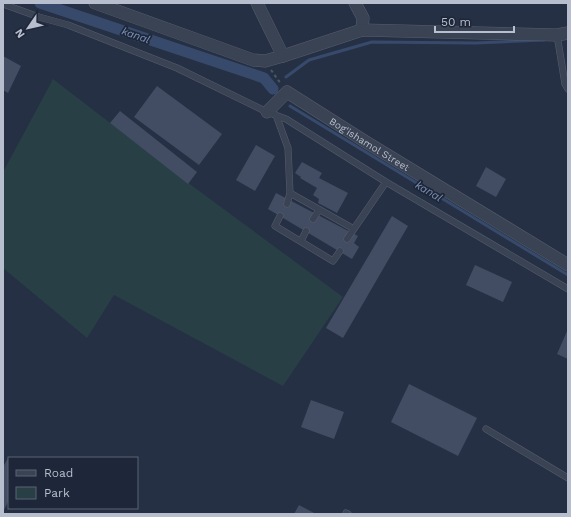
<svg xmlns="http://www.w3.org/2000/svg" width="571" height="517" font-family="'Work Sans',sans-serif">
<rect width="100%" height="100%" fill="#253044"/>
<path fill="#273f45" d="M53,79l134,103 156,115 -60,89 -169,-91 -27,43 -84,-70v-96z"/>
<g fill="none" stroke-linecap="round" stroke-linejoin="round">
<path stroke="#384a6c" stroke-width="3" d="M286,77l23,-17 63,-18 104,1 68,-3
M290,106l278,169"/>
<path stroke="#384a6c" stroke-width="11" d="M40,3l224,75 9,11"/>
</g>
<path fill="#424d64" d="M3,56l18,10 -13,27 -5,-3z
M157,86l65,48 -23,31 -65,-48z
M120,111l77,61 -9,12 -78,-61z
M256,145l19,11 -20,35 -19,-11z
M302,162l20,11 -3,5 29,15 -11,20 -19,-10 1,-4 -6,-4 4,-7 -17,-10 1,-1 -6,-4z
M486,167l20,12 -10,18 -20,-11z
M276,193l82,43 -4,7 5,4 -7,12 -84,-50z
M392,216l16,10 -65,112 -17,-10z
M475,265l37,17 -9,20 -37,-17z
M568,329v30l-11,-5z
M409,384l68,34 -19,38 -67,-34z
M311,400l33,12 -10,27 -33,-12z
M8,458l1,1v41l-6,12v-45z
M299,505l17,9h-22z"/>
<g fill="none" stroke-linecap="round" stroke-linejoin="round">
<defs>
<path id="service" d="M3,4l36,13 29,8 109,43 90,44 19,7 100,63 182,107
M557,35l8,49 3,5
M276,115l12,33 2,45 -3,11
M290,193l64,36
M280,216l-5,10 58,35 7,-10
M313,219l6,-9
M347,239l39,-57
M301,241l5,-10
M486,429l82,49
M346,513l2,1"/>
<g id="minor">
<path d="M95,3l158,57 12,1 18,-5 -26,-53"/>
<path d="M355,3l8,15 -1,12"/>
<path d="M283,56l79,-26 195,5 11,-2"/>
<path id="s1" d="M267,112l20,-20 79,50 202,123"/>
</g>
</defs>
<use href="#service" stroke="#555e6e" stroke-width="7"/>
<use href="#minor" stroke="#555e6e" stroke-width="13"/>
<path stroke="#465c61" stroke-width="2" stroke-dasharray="3 3" stroke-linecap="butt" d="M271,70l10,14"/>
<use href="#service" stroke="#3a4353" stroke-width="6"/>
<use href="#minor" stroke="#3a4353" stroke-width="12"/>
</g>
<g text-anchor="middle" stroke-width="3.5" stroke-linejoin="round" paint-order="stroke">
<g font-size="10" fill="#b7becd" stroke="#1e2739">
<text dy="4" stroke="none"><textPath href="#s1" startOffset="126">Bog'ishamol Street</textPath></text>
</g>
<g font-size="11" font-style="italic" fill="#7c91b6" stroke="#1e2739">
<text transform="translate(136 35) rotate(19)" y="4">kanal</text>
<text transform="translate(429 191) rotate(31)" y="4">kanal</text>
</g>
</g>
<rect width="571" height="517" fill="none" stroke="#b7becd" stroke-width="8"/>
<rect x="8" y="457" width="130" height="52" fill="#1e2739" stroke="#5b6374"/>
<rect x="16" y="470" width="20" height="6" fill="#3a4353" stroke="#5b6374"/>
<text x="44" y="477" font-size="12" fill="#b7becd">Road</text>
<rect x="16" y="487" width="20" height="12" fill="#273f45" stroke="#5b6374"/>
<text x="44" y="497" font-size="12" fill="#b7becd">Park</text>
<g transform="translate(28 28) rotate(236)" stroke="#1e2739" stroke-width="3" paint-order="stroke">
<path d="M0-3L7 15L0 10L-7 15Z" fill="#b7becd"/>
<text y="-6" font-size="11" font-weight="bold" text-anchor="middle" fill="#b7becd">N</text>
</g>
<path d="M435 26v6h79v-6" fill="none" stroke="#b7becd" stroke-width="2"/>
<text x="441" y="26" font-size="12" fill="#b7becd" stroke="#1e2739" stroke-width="3" paint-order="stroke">50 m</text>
</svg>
